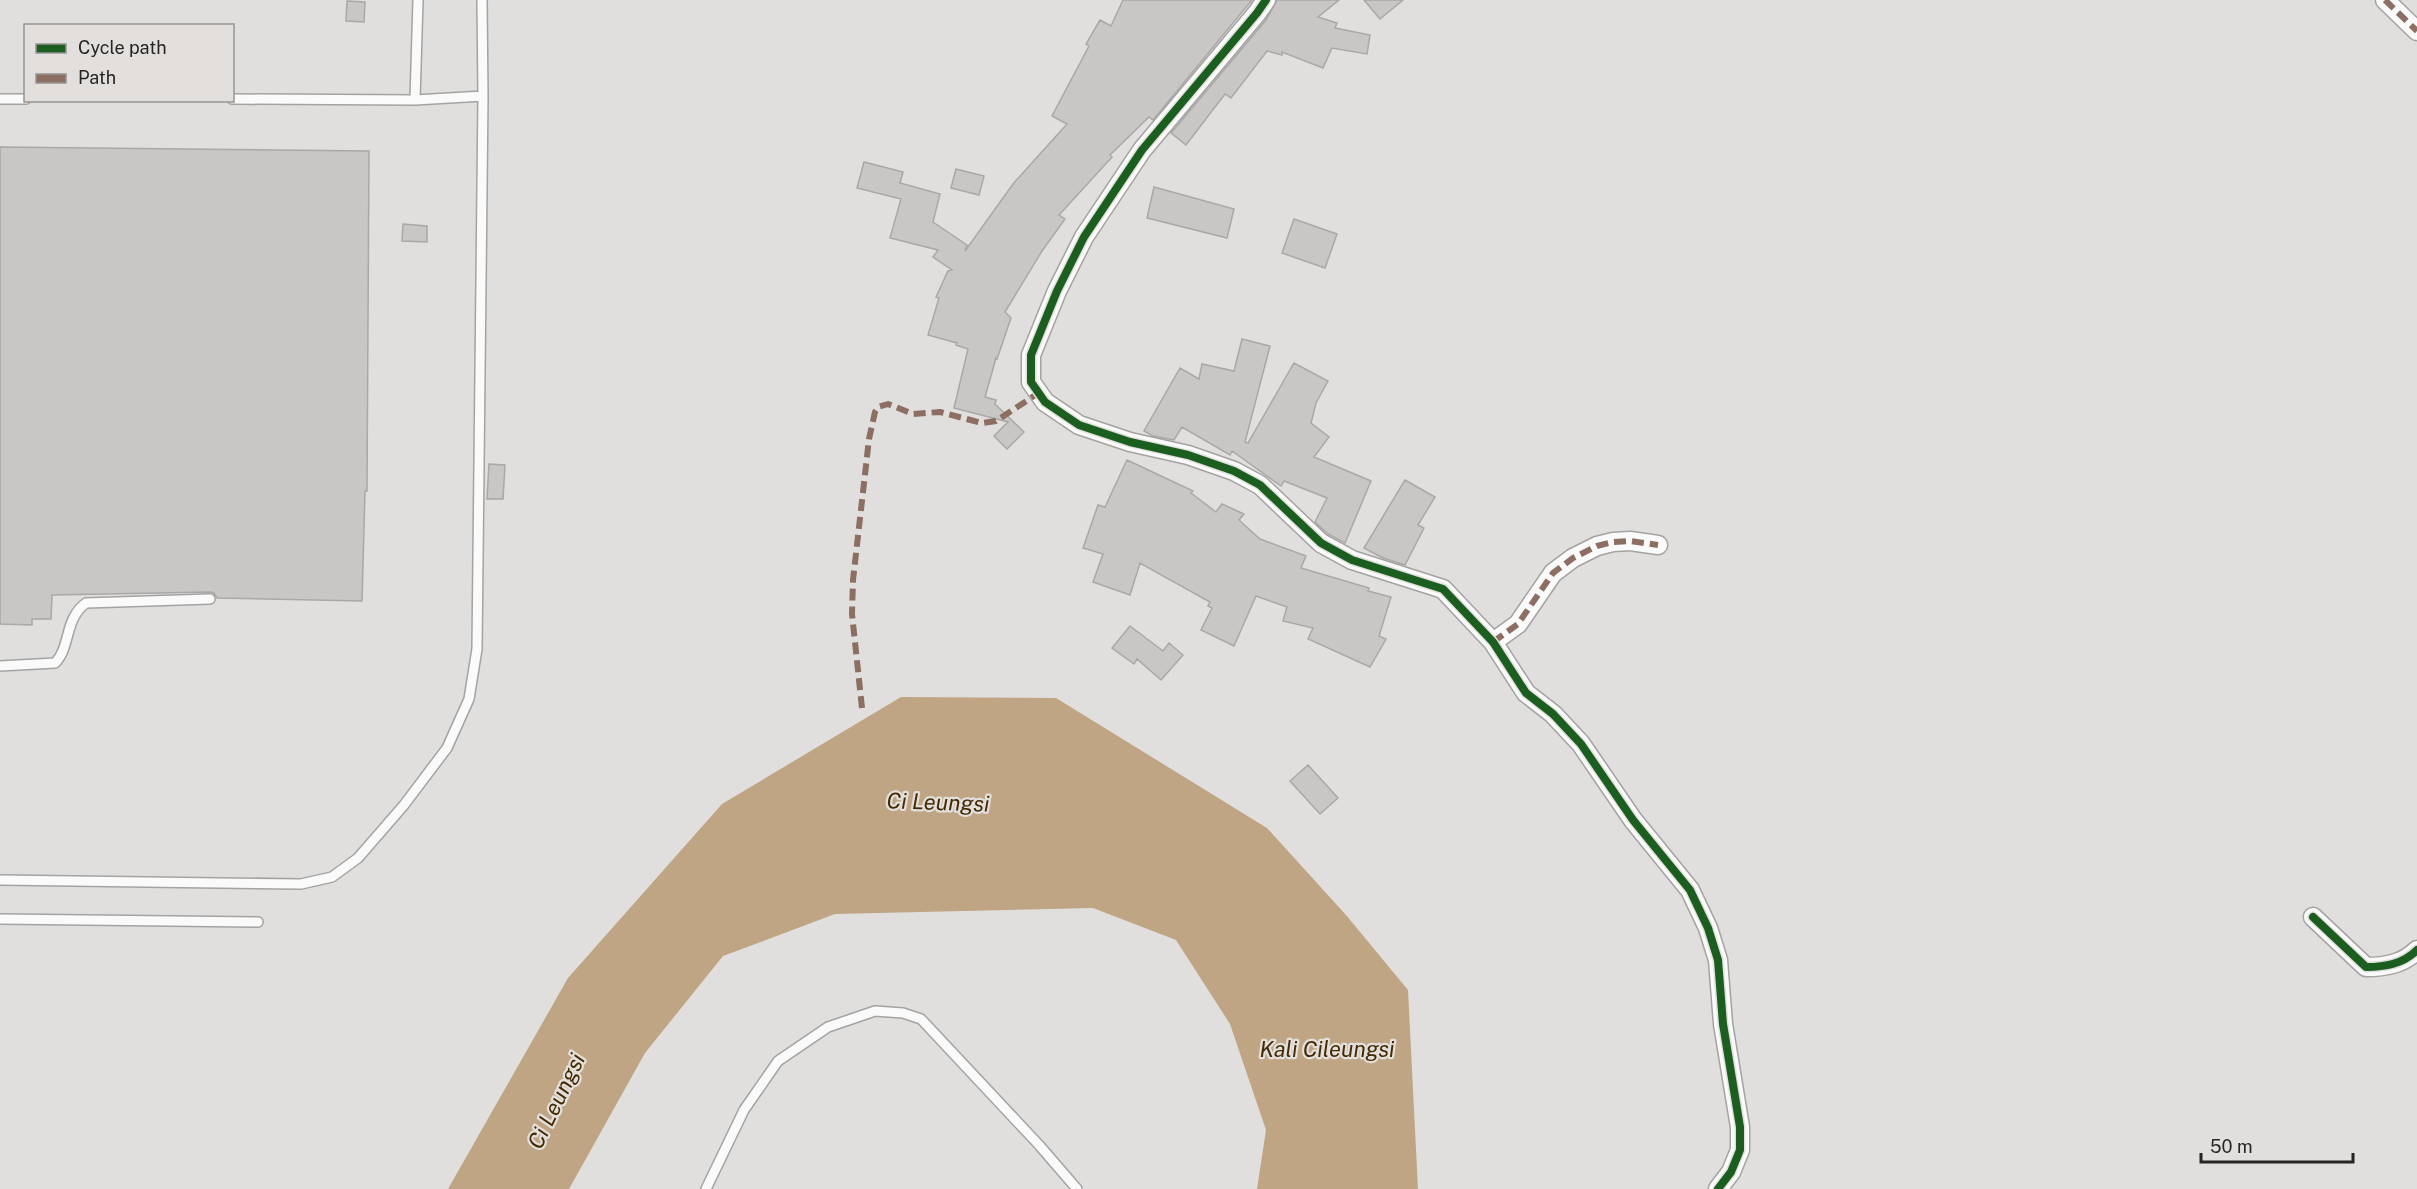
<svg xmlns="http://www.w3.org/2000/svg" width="2417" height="1189" font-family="'Public Sans',sans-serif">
<rect width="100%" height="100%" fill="#e1dfdd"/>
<path fill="#bfa583" d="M901,697l155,1 211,130 79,87 62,75 10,199h-161l9,-59 -36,-106 -54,-84 -83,-32 -258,6 -112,42 -78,97 -76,136h-121l120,-211 154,-174z"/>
<path fill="#c8c7c6" stroke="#a9a8a7" stroke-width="1.5" d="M1123,0h129l-99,120 -4,-3 -39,38 2,2 -53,58 6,4 -23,32 -37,61 6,6 -14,41 -1,-1 -11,39 11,3 -1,4 29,28 -17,17 -13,-13 14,-14 -54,-14 14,-59 -12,-4 1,-2 -29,-8 11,-37 -3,-1 12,-26 4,-1 -19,-13 5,-7 -48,-12 11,-39 -44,-11 7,-26 39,10 -3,11 40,11 -7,28 34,23 -2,6 48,-67 54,-60 -15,-8 37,-70 -3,-2 14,-24 11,6z
M1277,0h62l-21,17 19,6 -2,5 35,7 -3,19 -35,-6 -9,20 -41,-16v3l-15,-4 -36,47 -6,-4 -39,51 -15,-12 95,-113z
M1364,0h39l-23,19z
M347,1l18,1 -1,20 -18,-1z
M0,147l369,4 -2,340h-2l-3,110 -145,-3 -3,-5 -4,-1 -158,3 -1,24h-19v6l-32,-1z
M956,169l28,7 -5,19 -28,-7z
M1154,187l80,22 -7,29 -80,-20z
M1294,219l43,15 -12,34 -43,-15z
M403,224l24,2v16l-25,-1z
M1242,339l28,7 -25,96 3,1 46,-80 34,18 -12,22 -5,20 18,14 -15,20 57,24 -26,62 -17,-9 -13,-12 12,-24 -43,-17 -3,5 -49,-35 -2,4 -48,-28 -8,13 -21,-4 -9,-5 36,-63 19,11 3,-15 32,7z
M1127,460l66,31 -2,2 25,19 6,-8 22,10 -5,6 21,19 46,17 -5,12 68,20 -1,3 23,6 -12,39 7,3 -16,28 -62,-28 5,-11 -30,-7 4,-14 -31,-11 -22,50 -33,-16 11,-22 -4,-2 2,-4 -70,-39 -10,32 -37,-13 10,-28 -20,-6 15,-43 7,2z
M489,464l16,1 -2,34h-16z
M1405,480l30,17 -17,28 6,3 -19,37 -22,-7 -19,-10z
M1130,626l33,25 6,-8 14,12 -22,25 -24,-21 -3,5 -22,-16z
M1308,765l30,33 -18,16 -30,-33z"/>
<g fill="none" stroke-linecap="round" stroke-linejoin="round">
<defs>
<path id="service" d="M0,99h26
M232,99l183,1 68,-4
M415,100l3,-100
M0,666l55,-3c16,-16 9,-44 31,-60l124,-4
M0,880l301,4 31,-7 26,-19 46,-53 43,-57 22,-49 8,-50 6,-553 -1,-96
M0,919l258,3
M706,1189l38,-79 34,-49 50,-34 47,-16 28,2 18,6 118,126 38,44"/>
<path id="minor" d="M1266,0l-9,13 -115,137 -58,87 -27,54 -26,64v27l14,20 34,23 51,17 58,13 46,16 26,14 61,58 31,17 91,29 50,53 33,51 27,21 28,30 52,76 57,70 18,38 10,32 5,64 17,103v23l-9,22 -13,17
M2385,0l32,31
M1493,642l25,-18 35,-51 20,-15 24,-12 16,-4 17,-1 28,4
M2313,917l53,50c19,0 37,-3 51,-17"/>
</defs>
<use href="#service" stroke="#a4a3a2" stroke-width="12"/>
<use href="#minor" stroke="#a4a3a2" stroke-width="21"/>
<use href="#service" stroke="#fafafa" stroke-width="9"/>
<use href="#minor" stroke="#fafafa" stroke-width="18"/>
<path stroke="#8d6e63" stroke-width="6" stroke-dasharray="12 6" stroke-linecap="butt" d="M2385,0l32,31
M1493,642l25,-18 35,-51 20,-15 24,-12 16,-4 17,-1 28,4
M862,708l-10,-94 1,-34 16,-141 6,-27 3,-5 10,-3 25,10 27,-2 42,11 14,-2 41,-27"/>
<defs>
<path id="cycleway" d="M1266,0l-9,13 -115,137 -58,87 -27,54 -26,64v27l14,20 34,23 51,17 58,13 46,16 26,14 61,58 31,17 91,29 50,53 33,51 27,21 28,30 52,76 57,70 18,38 10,32 5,64 17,103v23l-9,22 -13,17
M2313,917l53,50c19,0 37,-3 51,-17"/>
</defs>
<use href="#cycleway" stroke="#e2dfdc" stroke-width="11"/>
<use href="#cycleway" stroke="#1b5e20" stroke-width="8"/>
</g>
<g text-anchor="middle" stroke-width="4.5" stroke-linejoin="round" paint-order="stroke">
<g font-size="22" font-style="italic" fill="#442a01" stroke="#e2dfdc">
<text transform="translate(938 802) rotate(2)" y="8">Ci Leungsi</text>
<text x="1327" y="1057">Kali Cileungsi</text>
<text transform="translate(556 1101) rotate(-64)" y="8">Ci Leungsi</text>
</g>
</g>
<rect x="24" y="24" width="210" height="78" fill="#e2dfdc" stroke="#979592" stroke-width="1.5"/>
<rect x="36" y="44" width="30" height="9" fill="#1b5e20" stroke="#979592" stroke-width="1.5"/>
<text x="78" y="54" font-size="18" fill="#262524">Cycle path</text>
<rect x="36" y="74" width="30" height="9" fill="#8d6e63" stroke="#979592" stroke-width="1.5"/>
<text x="78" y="84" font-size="18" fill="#262524">Path</text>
<path d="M2201 1153v9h152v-9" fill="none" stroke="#262524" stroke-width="3"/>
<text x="2210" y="1153" font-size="18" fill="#262524" stroke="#e2dfdc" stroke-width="4.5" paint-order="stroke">50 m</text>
</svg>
